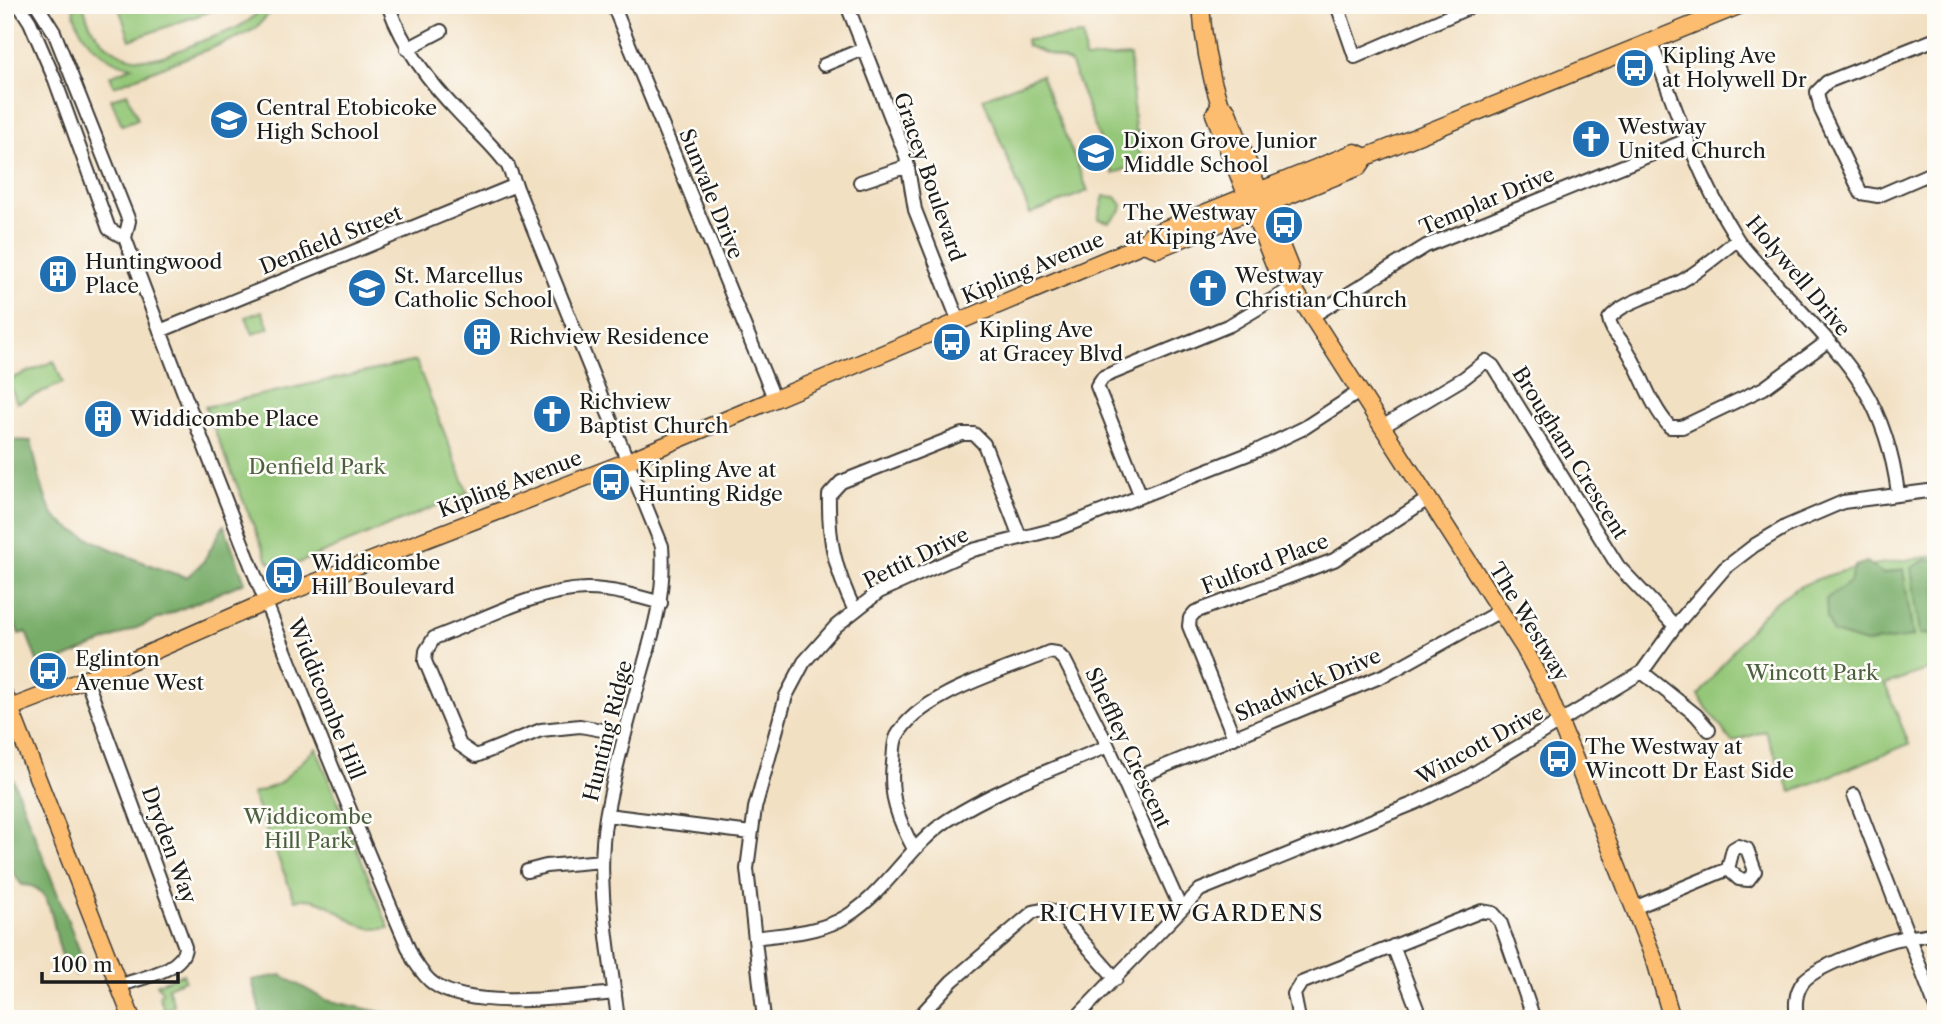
<svg xmlns="http://www.w3.org/2000/svg" width="1941" height="1024" font-family="'Libre Caslon Text',serif">
<rect width="100%" height="100%" fill="#fdfcf7"/>
<filter id="ink" filterUnits="userSpaceOnUse"><feTurbulence type="fractalNoise" baseFrequency=".0143" numOctaves="2"/><feDisplacementMap in="SourceGraphic" scale="14" xChannelSelector="R" yChannelSelector="G"/><feConvolveMatrix kernelMatrix="1 2 1 2 8 2 1 2 1" color-interpolation-filters="sRGB"/></filter>
<filter id="wash" filterUnits="userSpaceOnUse"><feTurbulence type="fractalNoise" baseFrequency=".00686" numOctaves="4" result="noise"/><feDisplacementMap in="SourceGraphic" scale="28" xChannelSelector="R" yChannelSelector="G"/><feGaussianBlur stdDeviation="1.57" result="paint"/><feColorMatrix in="noise" values="0 0 0 0 0 0 0 0 0 0 0 0 0 0 0 0 0 1.4 0 .05"/><feComposite in="paint" operator="in"/></filter>
<g filter="url(#wash)">
<rect width="100%" height="100%" fill="#f2e0c3"/>
<path fill="#94c778" stroke="#58724a" stroke-width="2" d="M73,5h11c5,35 40,61 75,52 15,-4 31,-11 45,-17 22,-8 47,-14 59,-35h14l-22,24 -18,9 -123,48 -4,-10 22,-9c-30,-7 -56,-30 -59,-62z
M118,5h109l-97,35z
M1083,35l2,24 45,-3 5,75h3l3,32 -28,11 -43,-112 -43,-16 -1,-6z
M1041,75l47,116 -58,23 -47,-116z
M127,93l11,26 -16,6 -11,-26z
M1104,196l12,1 6,8 -1,6 -12,11 -11,-3z
M262,311l7,17 -16,6 -7,-17z
M54,361l9,22 -46,20 -9,-23z
M416,361l52,132 -172,71 -18,2 -10,-5 -63,-154z
M1936,556v111l-51,17 24,60 -118,48 -26,-61 -33,11 -34,-46c23,-28 45,-62 71,-88 40,-39 114,-45 167,-52z
M316,748l73,180c-43,8 -52,-36 -94,-28l-43,-106 27,-10z
M183,974l2,6 -17,7 6,19 -10,4 -5,-15 4,-3 -6,-8z"/>
<path fill="#77ac68" stroke="#4a6442" stroke-width="2" d="M5,440l26,1c6,24 10,51 22,73 10,18 112,59 134,63l16,-15 21,-37 21,57 -205,87 -14,-37 -7,2 -14,-34z
M1926,560l10,1v74l-16,-1 -9,-67z
M1867,562l16,12 20,-5 10,68 -47,6 -33,-10 -6,-16 -1,-18 24,-17 5,-16z
M5,759l79,203 -8,13c-30,-20 -12,-91 -54,-90l-17,-23z
M281,975l45,25 81,18 -145,1 -10,-39z"/>
</g>
<g filter="url(#ink)">
<g fill="none" stroke-linecap="round" stroke-linejoin="round">
<defs>
<path id="minor" d="M19,5l11,17 25,58 54,149 16,9
M37,5l17,27 75,189 -4,17c91,242 186,484 288,721 6,9 12,19 21,25 38,27 136,13 181,9
M388,5c16,43 40,76 72,109 17,18 34,32 48,52l154,380c4,48 -10,90 -23,136 -12,44 -25,89 -33,135 -11,66 4,136 12,202
M613,5l161,393
M847,5l59,151 9,54 44,112
M1337,5l18,52 120,-52
M1936,39l-109,43 -10,10 4,18 40,83 17,3 58,-25
M1651,42c24,66 47,135 85,195 11,18 29,33 42,49 65,71 107,107 120,207
M407,49l34,-18
M824,65l39,-16
M860,182l48,-16
M1737,240c-18,14 -37,31 -57,42 -21,12 -58,19 -71,37 3,14 10,17 17,29 16,25 23,56 44,79h12l82,-39 64,-47
M1311,317l115,-71 261,-106
M160,331l356,-146
M1382,427l82,-49 22,-17 7,5 125,200 57,60
M1140,494l-43,-108 6,-9 127,-52 62,-37
M855,611c-20,-42 -27,-69 -26,-116l12,-13 121,-48h12l10,10 36,93
M1642,672l54,43 13,15
M86,679l99,268c-1,24 -47,31 -66,39
M624,734l-44,-8 -39,4 -65,26 -16,-11 -35,-84 1,-10 8,-13c49,-18 100,-48 153,-49 25,0 50,7 74,14
M1234,738l-45,-112 1,-8 5,-6 139,-52 94,-61
M1124,783l263,-109 113,-63
M1854,795l82,213
M607,815l144,18
M914,849c-16,-29 -25,-53 -21,-86 1,-8 0,-20 4,-27 22,-42 110,-66 152,-84l8,1 8,8 43,85 73,163
M527,871l19,-5 56,-5
M1634,908l94,-39 11,10 9,1 7,-9 -8,-22 -9,-3 -5,3 -5,20
M755,938c27,-4 57,-5 83,-17 45,-22 69,-74 110,-101 50,-32 106,-51 160,-74
M1393,946l28,73
M764,1019l-17,-150 8,-61 31,-112 18,-34 32,-36 43,-34 67,-30 27,-12 87,-22 196,-77 48,-23 55,-36
M917,1019l35,-38 81,-69 13,-3 12,4 58,66
M1075,1019l125,-129 215,-87 51,-25 176,-106 33,-46 50,-58 30,-23 32,-19 56,-24 93,-12
M1299,1019l-5,-25 7,-11 181,-72 11,2 7,8 34,98
M1797,1019c-2,-14 -2,-26 6,-37 10,-14 76,-39 95,-43 13,-3 25,-2 38,-7"/>
<path id="major" d="M1201,5c2,36 8,67 19,101l7,4 63,158 -3,10
M1220,106l-6,8 64,160 9,4 237,370 23,43 34,83 75,190 16,55
M1143,244l14,5 202,-82 7,-10 375,-152
M5,695l127,324
M5,710l117,-45 155,-68 341,-132 525,-221 7,-9 205,-83 11,5"/>
</defs>
<use href="#minor" stroke="#3c3935" stroke-width="16"/>
<use href="#major" stroke="#3c3935" stroke-width="19"/>
<use href="#minor" stroke="#fff" stroke-width="12"/>
<use href="#major" stroke="#fcbd6f" stroke-width="16"/>
</g>
</g>
<defs>
<symbol id="bus-disc" viewBox="-11 -11 22 22"><circle r="9.5" fill="#1f6fb2" stroke="#fdfcf7"/><path d="M-5-6H5V4H4V6H2V4H-2V6H-4V4H-5ZM-3.5-4V0h7V-4ZM-3.5 1.2v1.5H-2V1.2ZM2 1.2v1.5H3.5V1.2Z" fill="#fff"/></symbol>
<symbol id="school-disc" viewBox="-11 -11 22 22"><circle r="9.5" fill="#1f6fb2" stroke="#fdfcf7"/><path d="M0-5L7-2L0 1L-7-2ZM-4 1L0 2.5L4 1V4Q0 6-4 4Z" fill="#fff"/></symbol>
<symbol id="church-disc" viewBox="-11 -11 22 22"><circle r="9.5" fill="#1f6fb2" stroke="#fdfcf7"/><path d="M-1.2-6h2.4v3.5h3.3v2.4h-3.3V6h-2.4V-.1h-3.3v-2.4h3.3Z" fill="#fff"/></symbol>
<symbol id="building-disc" viewBox="-11 -11 22 22"><circle r="9.5" fill="#1f6fb2" stroke="#fdfcf7"/><path d="M-4-6H4V6H1V3H-1V6H-4ZM-2.5-4.3h1.7v1.8h-1.7ZM.8-4.3h1.7v1.8H.8ZM-2.5-1h1.7V.8h-1.7ZM.8-1h1.7V.8H.8Z" fill="#fff"/></symbol>
</defs>
<g fill-rule="evenodd">
<use href="#bus-disc" x="1613" y="46" width="44" height="44"/>
<use href="#school-disc" x="207" y="98" width="44" height="44"/>
<use href="#church-disc" x="1569" y="117" width="44" height="44"/>
<use href="#school-disc" x="1074" y="131" width="44" height="44"/>
<use href="#bus-disc" x="1262" y="203" width="44" height="44"/>
<use href="#building-disc" x="36" y="252" width="44" height="44"/>
<use href="#school-disc" x="345" y="266" width="44" height="44"/>
<use href="#church-disc" x="1186" y="266" width="44" height="44"/>
<use href="#building-disc" x="460" y="315" width="44" height="44"/>
<use href="#bus-disc" x="930" y="320" width="44" height="44"/>
<use href="#church-disc" x="530" y="392" width="44" height="44"/>
<use href="#building-disc" x="81" y="397" width="44" height="44"/>
<use href="#bus-disc" x="589" y="460" width="44" height="44"/>
<use href="#bus-disc" x="262" y="553" width="44" height="44"/>
<use href="#bus-disc" x="26" y="649" width="44" height="44"/>
<use href="#bus-disc" x="1536" y="737" width="44" height="44"/>
</g>
<g text-anchor="middle" stroke-width="5" stroke-linejoin="round" paint-order="stroke">
<g font-size="21" fill="#1c1c1c" stroke="#fdfcf7" text-anchor="start">
<text x="1662" y="63">Kipling Ave<tspan x="1662" dy="24">at Holywell Dr</tspan></text>
<text x="256" y="115">Central Etobicoke<tspan x="256" dy="24">High School</tspan></text>
<text x="1618" y="134">Westway<tspan x="1618" dy="24">United Church</tspan></text>
<text x="1123" y="148">Dixon Grove Junior<tspan x="1123" dy="24">Middle School</tspan></text>
<text x="1257" y="220" text-anchor="end">The Westway<tspan x="1257" dy="24">at Kiping Ave</tspan></text>
<text x="85" y="269">Huntingwood<tspan x="85" dy="24">Place</tspan></text>
<text x="394" y="283">St. Marcellus<tspan x="394" dy="24">Catholic School</tspan></text>
<text x="1235" y="283">Westway<tspan x="1235" dy="24">Christian Church</tspan></text>
<text x="979" y="337">Kipling Ave<tspan x="979" dy="24">at Gracey Blvd</tspan></text>
<text x="509" y="344">Richview Residence</text>
<text x="579" y="409">Richview<tspan x="579" dy="24">Baptist Church</tspan></text>
<text x="130" y="426">Widdicombe Place</text>
<text x="638" y="477">Kipling Ave at<tspan x="638" dy="24">Hunting Ridge</tspan></text>
<text x="311" y="570">Widdicombe<tspan x="311" dy="24">Hill Boulevard</tspan></text>
<text x="75" y="666">Eglinton<tspan x="75" dy="24">Avenue West</tspan></text>
<text x="1585" y="754">The Westway at<tspan x="1585" dy="24">Wincott Dr East Side</tspan></text>
</g>
<g font-size="21" fill="#1c1c1c" stroke="#fdfcf7">
<text transform="translate(929 177) rotate(71)" y="7">Gracey Boulevard</text>
<text transform="translate(711 194) rotate(68)" y="7">Sunvale Drive</text>
<text transform="translate(1487 201) rotate(-23)" y="7">Templar Drive</text>
<text transform="translate(331 240) rotate(-22)" y="7">Denfield Street</text>
<text transform="translate(1033 268) rotate(-23)" y="7">Kipling Avenue</text>
<text transform="translate(1798 276) rotate(50)" y="7">Holywell Drive</text>
<text transform="translate(1570 453) rotate(58)" y="7">Brougham Crescent</text>
<text transform="translate(510 484) rotate(-21)" y="7">Kipling Avenue</text>
<text transform="translate(916 558) rotate(-26)" y="7">Pettit Drive</text>
<text transform="translate(1265 564) rotate(-21)" y="7">Fulford Place</text>
<text transform="translate(1529 622) rotate(59)" y="7">The Westway</text>
<text transform="translate(1308 685) rotate(-23)" y="7">Shadwick Drive</text>
<text transform="translate(326 699) rotate(68)" y="7">Widdicombe Hill</text>
<text transform="translate(608 731) rotate(-76)" y="7">Hunting Ridge</text>
<text transform="translate(1480 745) rotate(-29)" y="7">Wincott Drive</text>
<text transform="translate(1128 748) rotate(65)" y="7">Sheffley Crescent</text>
<text transform="translate(169 845) rotate(70)" y="7">Dryden Way</text>
</g>
<g font-size="21" fill="#4c6041" stroke="#fdfcf7">
<text x="317" y="474">Denfield Park</text>
<text x="1812" y="680">Wincott Park</text>
<text x="308" y="824">Widdicombe<tspan x="308" dy="24">Hill Park</tspan></text>
</g>
<g font-size="23" letter-spacing="2" fill="#1c1c1c" stroke="#fdfcf7">
<text x="1182" y="921">RICHVIEW GARDENS</text>
</g>
</g>
<rect width="1941" height="1024" fill="none" stroke="#fdfcf7" stroke-width="28"/>
<path d="M42 972v10h136v-10" fill="none" stroke="#1c1c1c" stroke-width="3.5"/>
<text x="52" y="972" font-size="21" fill="#1c1c1c" stroke="#fdfcf7" stroke-width="5" paint-order="stroke">100 m</text>
</svg>
